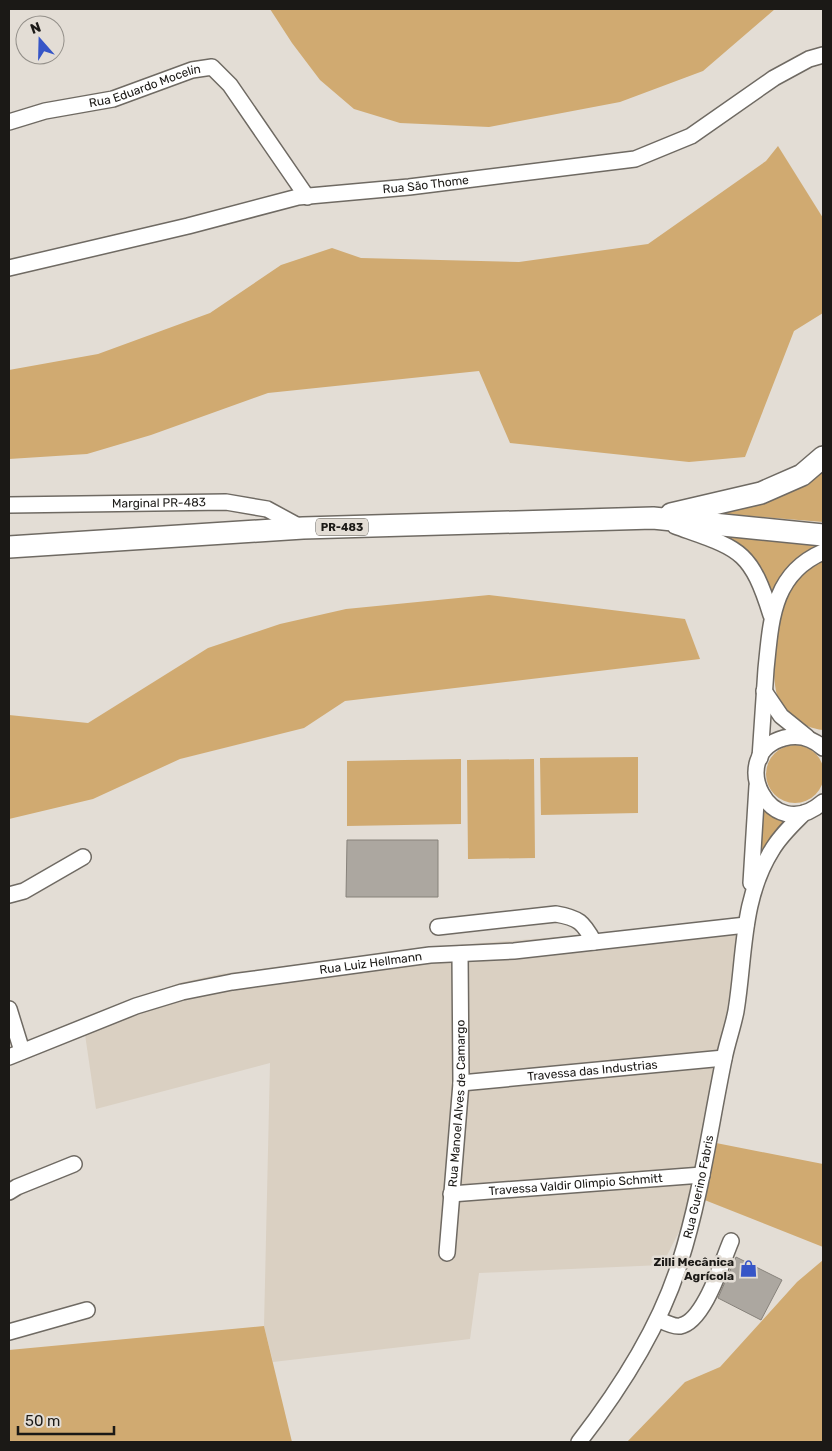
<svg xmlns="http://www.w3.org/2000/svg" width="832" height="1451" font-family="Rubik,sans-serif">
<rect width="100%" height="100%" fill="#e3ddd5"/>
<path fill="#dad0c2" d="M741,922l-14,137 -30,138 -35,68 -183,8 -9,66 -197,23 -9,-36 6,-263 -174,46 -13,-88 96,-38 41,-9 213,-27z"/>
<path fill="#d0aa71" d="M270,9h505l-72,62 -83,31 -131,25 -89,-4 -46,-14 -34,-29 -28,-37z
M778,146l45,72v95l-29,18 -49,126 -56,5 -179,-19 -31,-72 -211,22 -117,42 -64,19 -78,5v-89l89,-16 112,-41 71,-48 51,-17 29,10 158,4 129,-18 118,-83z
M823,471v51l-109,-9c39,-5 78,-17 109,-42z
M720,534l102,10c-32,14 -38,31 -50,61z
M823,559v171c-21,-2 -43,-18 -47,-39 -6,-32 0,-90 22,-115 6,-7 18,-12 25,-17z
M489,595l196,24 15,40 -355,42 -41,27 -124,31 -87,40 -84,20v-104l79,8 120,-75 72,-24 66,-15z
M766 774a29 29 0 1 1 58 0a29 29 0 1 1-58 0Z
M638,757v56l-97,2 -1,-57z
M461,759v65l-114,2v-65z
M534,759l1,99 -67,1 -1,-99z
M761,804l29,14 -34,49z
M711,1142l112,22v83l-126,-50z
M823,1260v182h-196l58,-60 35,-15 77,-85z
M264,1326l28,116h-283v-92z"/>
<path fill="#aca7a0" stroke="#87827b" d="M347,840h91v57h-92z
M736,1257l46,23 -21,40 -43,-22z"/>
<g fill="none" stroke-linecap="round" stroke-linejoin="round">
<defs>
<g id="minor">
<path id="s1" d="M9,122l36,-11 68,-12 79,-29 20,-3 18,18 77,112"/>
<path id="s2" d="M9,268l179,-42 110,-29 111,-10 226,-28 56,-23 83,-58 35,-19 14,-4"/>
<path id="s3" d="M9,505l217,-3 41,7 35,19"/>
<path d="M675,526c64,23 75,22 96,89"/>
<path d="M764,691l17,25 26,21"/>
<path d="M823,748c-11,-10 -24,-14 -39,-10 -59,16 -14,110 39,64"/>
<path d="M760,758c2,-30 4,-60 6,-89 5,-48 6,-95 57,-117"/>
<path d="M751,883l6,-97"/>
<path d="M9,895l15,-4 59,-34"/>
<path d="M438,927l118,-13c23,4 27,8 38,28"/>
<path d="M9,1009l13,42"/>
<path id="s4" d="M9,1057l127,-51 46,-14 50,-10 198,-27 84,-4 232,-26"/>
<path id="s5" d="M461,1083l263,-25"/>
<path d="M9,1192l8,-5 57,-23"/>
<path id="s6" d="M451,1194l251,-19"/>
<path id="s7" d="M447,1253l14,-170 -1,-129"/>
<path d="M658,1319c6,3 15,8 22,7 24,-4 42,-64 51,-85"/>
<path d="M9,1332l78,-22"/>
<path id="s8" d="M579,1442c41,-53 81,-115 101,-180 21,-66 30,-135 44,-203 3,-16 9,-32 12,-48 9,-54 5,-112 36,-161 8,-14 20,-25 32,-37"/>
</g>
<path id="highway" d="M671,514l90,-21 41,-18 21,-18
M9,547l294,-19 350,-10 170,17"/>
</defs>
<use href="#minor" stroke="#6f6a63" stroke-width="18"/>
<use href="#highway" stroke="#6f6a63" stroke-width="24"/>
<use href="#minor" stroke="#fff" stroke-width="15"/>
<use href="#highway" stroke="#fff" stroke-width="21"/>
</g>
<defs>
<symbol id="shop-bare" viewBox="-9 -9 18 18"><path d="M-5-2.5h2.3a2.7 3.5 0 0 1 5.4 0H5L5.5 6h-11ZM-1.5-2.5h3a1.5 2.3 0 0 0-3 0Z" fill="#3655c7" stroke="#e3ddd5" stroke-width="2.5" paint-order="stroke"/></symbol>
</defs>
<g fill-rule="evenodd">
<use href="#shop-bare" x="736" y="1256" width="25" height="25"/>
</g>
<g text-anchor="middle" stroke-width="5" stroke-linejoin="round" paint-order="stroke">
<rect fill="#e3ddd5" stroke="#57544f" stroke-width="1" x="316" y="518.5" width="52" height="17" rx="4"/>
<g font-size="11" font-weight="bold" fill="#1b1916">
<text x="342" y="531">PR-483</text>
</g>
<g font-size="12" fill="#1b1916" stroke="#e3ddd5">
<text dy="4" stroke="none"><textPath href="#s1" startOffset="141">Rua Eduardo Mocelin</textPath></text>
<text dy="4" stroke="none"><textPath href="#s2" startOffset="426">Rua São Thome</textPath></text>
<text dy="4" stroke="none"><textPath href="#s3" startOffset="150">Marginal PR-483</textPath></text>
<text dy="4" stroke="none"><textPath href="#s4" startOffset="376">Rua Luiz Hellmann</textPath></text>
<text dy="4" stroke="none"><textPath href="#s5" startOffset="132">Travessa das Industrias</textPath></text>
<text dy="4" stroke="none"><textPath href="#s7" startOffset="150">Rua Manoel Alves de Camargo</textPath></text>
<text dy="4" stroke="none"><textPath href="#s6" startOffset="125">Travessa Valdir Olimpio Schmitt</textPath></text>
<text dy="4" stroke="none"><textPath href="#s8" startOffset="285">Rua Guerino Fabris</textPath></text>
</g>
<g font-size="12" font-weight="bold" fill="#1b1916" stroke="#e3ddd5" text-anchor="end">
<text x="734" y="1266">Zilli Mecânica<tspan x="734" dy="14">Agrícola</tspan></text>
</g>
</g>
<rect width="832" height="1451" fill="none" stroke="#1b1916" stroke-width="20"/>
<g transform="translate(40 40) rotate(340)"><circle r="24" fill="#e3ddd5" stroke="#938f89"/>
<path d="M0-4L9 19L0 12L-9 19Z" fill="#3655c7"/>
<text y="-8" font-size="14" font-weight="bold" text-anchor="middle" fill="#1b1916">N</text>
</g>
<path d="M18 1426v8h96v-8" fill="none" stroke="#1b1916" stroke-width="2.5"/>
<text x="25" y="1426" font-size="15" fill="#1b1916" stroke="#e3ddd5" stroke-width="4" paint-order="stroke">50 m</text>
</svg>
